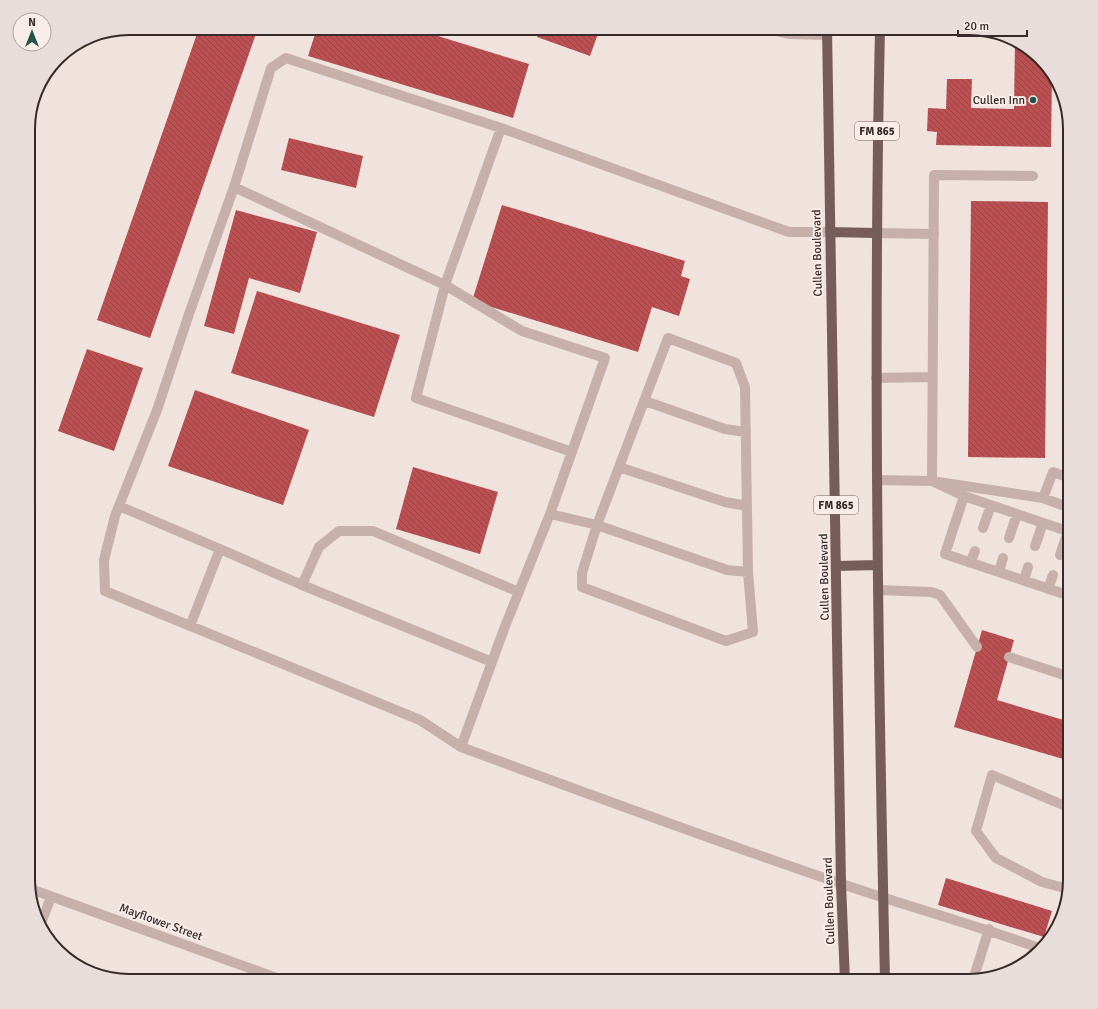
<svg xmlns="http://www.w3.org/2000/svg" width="1098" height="1009" font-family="Signika,sans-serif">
<defs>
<pattern id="building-back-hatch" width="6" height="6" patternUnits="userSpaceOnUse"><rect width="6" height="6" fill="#bb5052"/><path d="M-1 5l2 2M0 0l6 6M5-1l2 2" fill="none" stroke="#994344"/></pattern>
</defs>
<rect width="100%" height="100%" fill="#f0e2dd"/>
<path fill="url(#building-back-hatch)" d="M199,28h59l-108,310 -53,-18z
M317,28h95l117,36 -16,54 -205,-62z
M540,28h60l-10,28 -53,-19z
M1015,40l26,18 11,16 -1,73 -115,-2 1,-13 -10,-1 1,-23 18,1 1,-30h25l-1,29 43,1z
M289,138l74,18 -7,32 -75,-18z
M971,201l77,1 -3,256 -77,-1z
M502,205l183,56 -4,15 9,3 -11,37 -27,-9 -14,45 -166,-51z
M236,210l81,22 -17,61 -51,-15 -15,56 -30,-8z
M1066,243h4v29h-5z
M257,291l143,44 -26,82 -143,-44z
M87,349l56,19 -29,83 -56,-20z
M195,390l114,40 -26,75 -115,-39z
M413,467l85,25 -18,62 -84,-25z
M982,630l32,10 -17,60 73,22v39l-116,-34z
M946,878l106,33 -8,26 -106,-32z"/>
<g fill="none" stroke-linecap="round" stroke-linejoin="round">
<path stroke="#c7b0aa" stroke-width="10" d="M761,28l29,6 37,1
M501,128l-56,157 -29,113 156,54
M1033,176l-99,-1 -2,306 111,17
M234,187l37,-119 15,-10 215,70 288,104h41
M875,233l59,1
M668,338l68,25 9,24 3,185 5,60 -27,9 -144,-54v-14l15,-48z
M876,378l56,-1
M645,401l80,28 21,3
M619,467l106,35 22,4
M1070,478l-17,-6 -10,26 27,10
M877,480l55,1 32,15 106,36
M964,496l-19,58 125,42
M119,506l101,43
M550,514l-46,115 -43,118c127,47 254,94 381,137 67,23 134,41 200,65
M983,528l8,-23
M1009,538l8,-24
M1035,546l8,-23
M1060,555l8,-24
M970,563l5,-12
M999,572l4,-14
M1024,580l4,-13
M302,585l17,-38 20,-16h34l146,61
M1048,589l5,-14
M878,590l53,2 9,3 37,52
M190,626l30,-77 82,36 190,77
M1009,657l61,20
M461,747l-41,-27 -315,-129 -1,-31 11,-44 42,-106 32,-96 45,-127 211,98 77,46 83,27 -55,156 47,11 130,45 21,2
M1068,889l-26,-7 -46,-24 -20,-27 16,-56 78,33
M973,980l16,-51"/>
<path stroke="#c7b0aa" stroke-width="10" d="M28,888l257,93
M40,926l11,-29"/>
<path stroke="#765d5b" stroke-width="10" d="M827,28l14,856 4,97
M880,28c-7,318 -2,635 5,953
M830,232l45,1
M837,566l40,-1"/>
</g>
<circle fill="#225349" stroke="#f8ede9" stroke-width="1.5" cx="1033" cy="100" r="4"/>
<g text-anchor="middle" stroke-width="4" stroke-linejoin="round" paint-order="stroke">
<g fill="#f8ede9" stroke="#706463" stroke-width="1">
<rect x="855" y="122" width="44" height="18" rx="3"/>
<rect x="814" y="496" width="44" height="18" rx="3"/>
</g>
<g font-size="11" font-weight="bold" fill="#352a29">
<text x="877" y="135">FM 865</text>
<text x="836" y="509">FM 865</text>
</g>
<g font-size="12" fill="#352a29" stroke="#f8ede9" text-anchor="end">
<text x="1025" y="104">Cullen Inn</text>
</g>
<g font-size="12" fill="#352a29" stroke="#f8ede9">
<text transform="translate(817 253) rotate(-91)" y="4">Cullen Boulevard</text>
<text transform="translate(824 577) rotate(-91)" y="4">Cullen Boulevard</text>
<text transform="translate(829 901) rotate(-92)" y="4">Cullen Boulevard</text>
<text transform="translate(161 922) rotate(20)" y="4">Mayflower Street</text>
</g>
</g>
<path d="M0 0H1098V1009H0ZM129 35H969A94 94 0 0 1 1063 129V880A94 94 0 0 1 969 974H129A94 94 0 0 1 35 880V129A94 94 0 0 1 129 35Z" fill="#e8ddda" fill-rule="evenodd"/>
<path fill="none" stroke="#352a29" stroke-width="2" d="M129 35H969A94 94 0 0 1 1063 129V880A94 94 0 0 1 969 974H129A94 94 0 0 1 35 880V129A94 94 0 0 1 129 35Z"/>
<g transform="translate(32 32)"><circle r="19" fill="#f8ede9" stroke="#aa9f9c"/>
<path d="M0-3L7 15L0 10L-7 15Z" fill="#225349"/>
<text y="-6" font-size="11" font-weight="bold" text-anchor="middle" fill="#352a29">N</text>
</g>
<path d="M958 30v6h69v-6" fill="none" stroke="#352a29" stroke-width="2"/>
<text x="964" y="30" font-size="12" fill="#352a29" stroke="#f8ede9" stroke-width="3" paint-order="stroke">20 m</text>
</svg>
